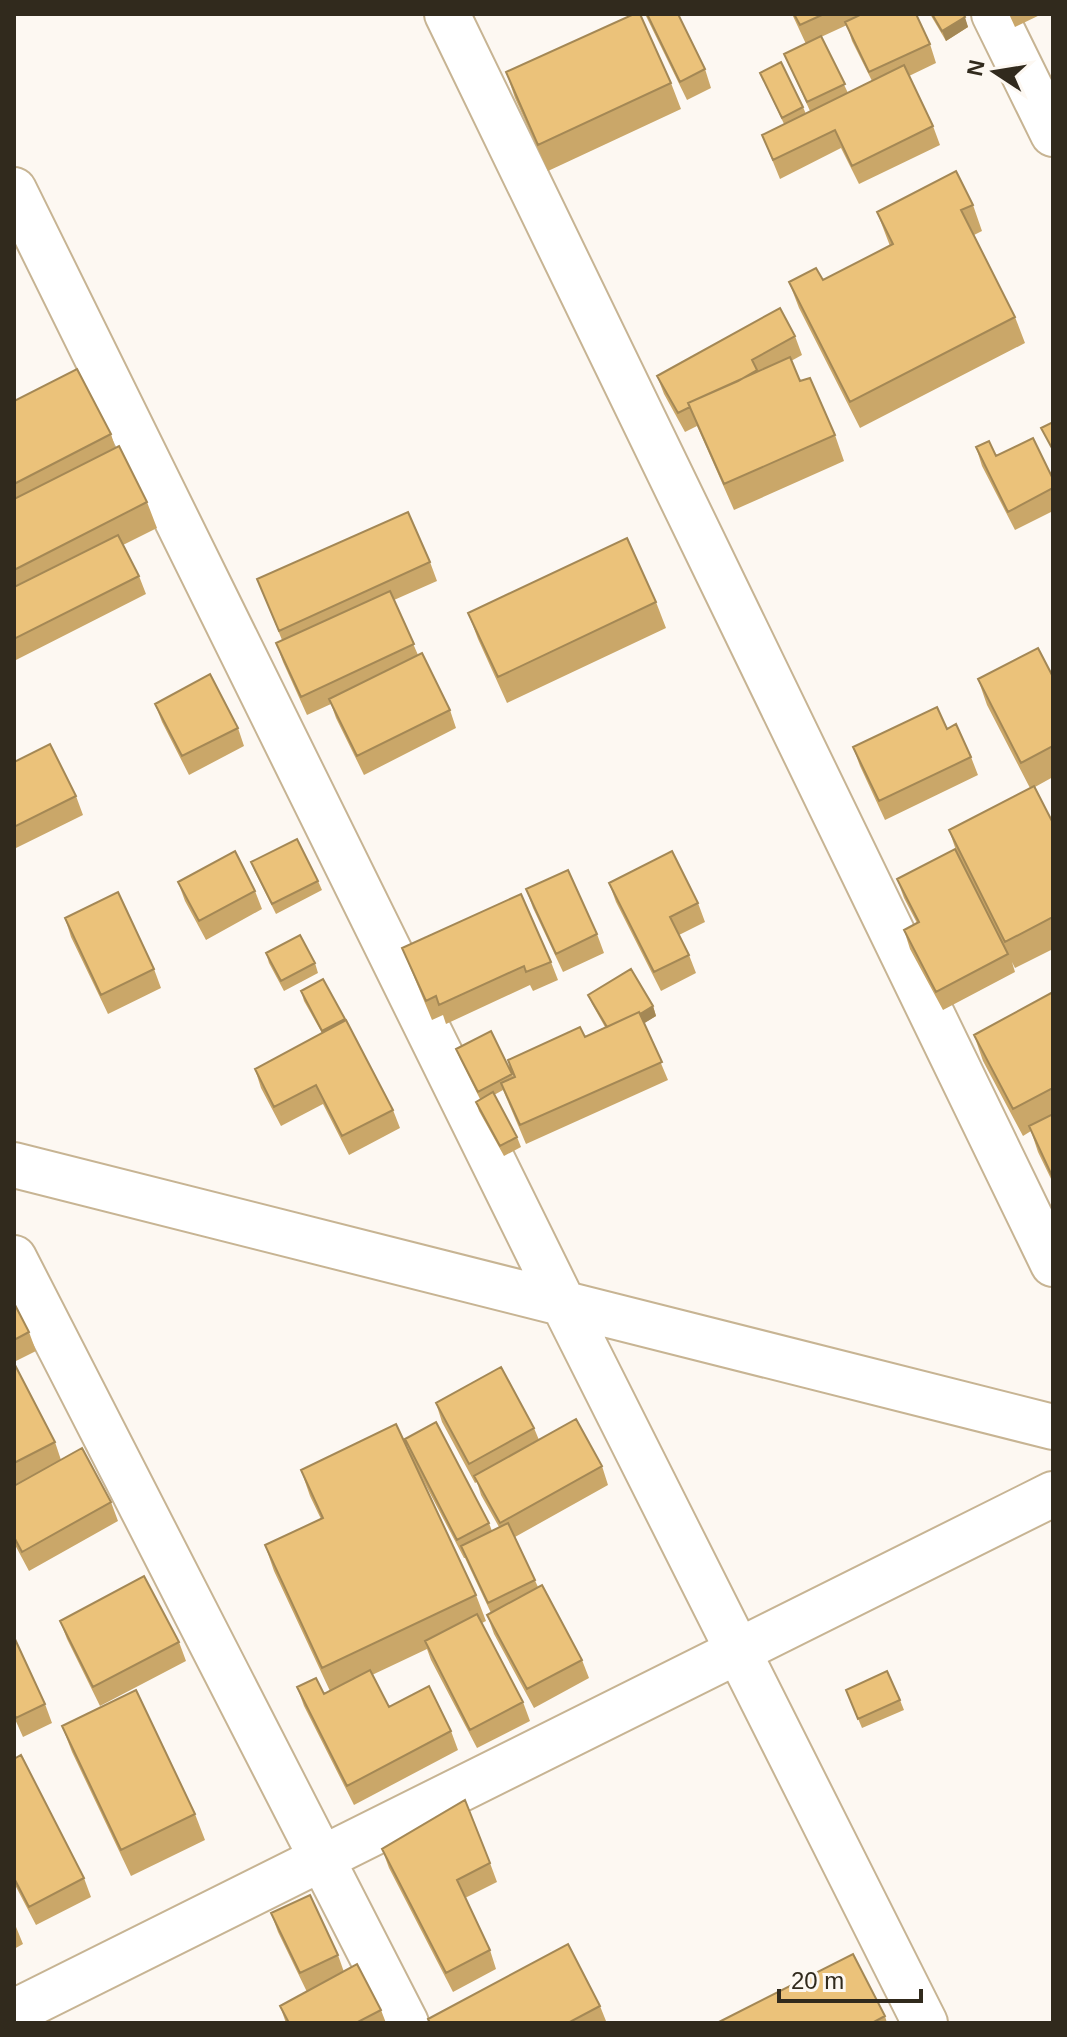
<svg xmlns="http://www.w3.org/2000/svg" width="1067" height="2037" font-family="Arial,sans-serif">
<rect width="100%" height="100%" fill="#fdf8f2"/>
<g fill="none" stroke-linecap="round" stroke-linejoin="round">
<defs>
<path id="street" d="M447,14l606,1250
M994,14l59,120
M14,190l549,1113 362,720
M14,1165l1039,262
M14,1258l392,765
M14,2012l1039,-518"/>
</defs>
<use href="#street" stroke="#c7b493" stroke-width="48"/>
<use href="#street" stroke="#fff" stroke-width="44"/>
</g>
<path fill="#caa769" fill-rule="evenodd" d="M645,14h33l27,55 6,19 -24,12z
M792,14h124l14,30 6,19 -27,13 24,50 7,19 -81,39 -18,-36 -61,31 -18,-44 22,-11 -24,-51 43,34 3,7 4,-3 -26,-57 22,-10zM847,25l5,16 20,40 -24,12 -27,-56z
M930,14h33l5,13 -22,14z
M1009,14h33l-27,13z
M506,72l165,11 10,26 -133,62 -33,-73z
M973,205l9,26 -8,4 41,82 10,26 -165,85 -61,-120 -10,-26 34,-2 67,-34 -13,-34z
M795,336l7,19 -11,6 9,20 35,54 9,26 -110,49 -37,-84 -12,6 -21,-38 -7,-18z
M14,401l97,33 4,13 32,55 10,26 -34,17 16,31 7,18 -132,67z
M976,447l77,32v32l-38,19 -33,-64z
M430,562l7,19 -43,19 24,55 32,55 6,18 -92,47 -28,-57 -5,-14 -24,11 -24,-53 -7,-19 6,-3 -25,-61z
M656,602l10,26 -159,75 -29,-64 -10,-26z
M1053,674v103l-18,10 18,36v126l-38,19 -3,-6 3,10 -72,38 -33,-61 -6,-19 13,-7 -13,-25 -7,-19 61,-23 -9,-26 81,-42 -43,-83 -9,-26z
M155,704l83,24 6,18 -55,29 -27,-53z
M947,729l24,28 7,18 -93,45 -25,-54 -7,-19z
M14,762l62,34 7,19 -69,34z
M251,862l67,19 4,9 -46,24 -21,-42z
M178,882l77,9 7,18 -56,31 -21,-39z
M609,883l89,20 7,19 -26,13 10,20 7,18 -35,18 -45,-89z
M526,889l71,45 7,19 -41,19 -30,-64z
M65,918l89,51 7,19 -53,26 -37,-77z
M402,948l149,14 7,18 -25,11 -3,-6 -84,39 -3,-9 -11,5z
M266,953l49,10 3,10 -34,18 -15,-28z
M323,979l70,131 7,18 -51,27 -26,-51 -42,22 -20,-38 -6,-19 67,-36 -18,-32 -3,-10z
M1053,992v191l-15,-31 -7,-21 -8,5 -40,-75 -9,-26z
M588,995l65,11 3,10 -12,7 24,57 -142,64 -23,-54 -9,5 23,42 4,10 -17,9 -25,-45 -3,-9 4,-3 -20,-40 -4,-10 56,25 2,4 -6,-18 77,-23 20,-10 -13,-23z
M14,1303l15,29 7,19 -22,11z
M14,1366l41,76 6,18 50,42 7,19 -89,50 -15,-28z
M436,1403l98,25 5,12 63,26 6,19 -93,52 23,50 44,73 7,18 -55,30 -40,-74 -7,-19 4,-2 -26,-55h-1l-51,-97 63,134 10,26 -4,2 41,79 7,19 -53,27 -46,-88 -4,-11 -55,26 17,32 62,24 7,19 -104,55 -50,-99 -7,-19 27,7 6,-3 -56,-120 -9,-26 56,-26 -11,-23 -9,-26 110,-15 -6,-16 84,84 3,8 7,-4 -18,-32 -4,-13 -2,1 -33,-61z
M60,1621l119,21 7,19 -86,45 -33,-67z
M14,1637l31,67 7,19 -29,14 -9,-20z
M846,1690l54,10 4,10 -42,18z
M62,1726l133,88 10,26 -74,36 -59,-124z
M14,1759l70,119 7,19 -55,28 -22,-42z
M382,1849l108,14 7,19 -32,16 25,52 6,19 -43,23 -64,-124z
M271,1913l67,42 6,17 37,38 5,13h-100l-6,-17 27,-14 -29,-60z
M14,1922l9,22 -9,5z
M600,2006l6,15 5,2h-182z
M885,2016l2,7h-170z"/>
<path fill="#a48855" d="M965,17l3,10 -22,14 -4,-10z
M653,1006l3,10 -42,26 -4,-10z"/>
<path fill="#ebc27a" stroke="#a48855" stroke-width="2" d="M634,14h6l31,69 -133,62 -32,-73z
M647,14h31l27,55 -25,13z
M794,14h30l-24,11z
M862,14h54l14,30 -61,28 -24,-50z
M932,14h31l2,3 -23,14z
M821,36l24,48 -38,18 -23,-48z
M781,62l22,45 -21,11 -22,-45z
M904,65l29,61 -81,40 -17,-36 -62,30 -11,-25z
M956,171l17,34 -12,5 54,107 -165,85 -61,-120 27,-14 7,12 70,-36 -16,-32z
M780,308l15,28 -43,24 5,10 -19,11 -50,22 2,4 -12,6 -21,-37z
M790,357l10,24 10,-3 25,57 -111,49 -36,-81z
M77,369l34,65 -97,50v-83z
M1053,422v28l-12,-22z
M1033,438l20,41v9l-45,24 -32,-65 13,-6 7,15z
M119,446l28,56 -133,68v-71z
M408,512l22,50 -151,69 -22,-52z
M118,535l21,41 -125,63v-52z
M627,538l29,64 -158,75 -30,-64z
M390,591l24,53 -113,53 -25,-54z
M1038,648l14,27 1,-1v72l-32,17 -43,-84z
M422,653l28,57 -93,46 -28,-57z
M210,674l28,54 -56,28 -27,-52z
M937,707l10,22 9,-5 15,33 -92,44 -26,-54z
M50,744l26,52 -62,31v-65z
M1034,786l19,37v94l-48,25 -56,-112z
M297,839l21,42 -46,23 -21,-42z
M955,849l53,105 -72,38 -32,-62 15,-8 -22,-43z
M235,851l20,40 -56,30 -21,-39z
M672,851l26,52 -28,14 19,38 -35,17 -45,-89z
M568,870l29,64 -41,20 -30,-65z
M118,892l36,77 -53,26 -36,-77z
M521,894l30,68 -25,10 -2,-6 -85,39 -3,-9 -10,5 -24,-53z
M300,935l15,28 -34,18 -15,-28z
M631,969l22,37 -13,8 -1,-2 -32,15 -19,-32z
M323,979l22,40 -23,12 -21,-40z
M1053,992v96l-40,21 -39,-74z
M639,1012l23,50 -142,63 -19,-42 14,-6 -7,-17 72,-33 5,10z
M346,1020l47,90 -51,26 -26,-51 -42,22 -19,-38z
M491,1031l21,43 -34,18 -22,-43z
M493,1092l24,45 -17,9 -24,-44z
M1053,1114v64l-24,-52z
M14,1303l15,29 -15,8z
M15,1365l40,77 -41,21v-97z
M501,1367l33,61 -65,36 -33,-61z
M576,1419l26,47 -102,57 -26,-47z
M436,1422l53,101 -32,17 -52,-101z
M396,1424l80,171 -154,73 -57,-123 58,-27 -22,-48z
M82,1448l29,54 -89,50 -8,-15v-51z
M508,1523l27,57 -47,23 -27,-57z
M144,1576l35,66 -86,45 -33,-66z
M542,1585l40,75 -55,29 -40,-74z
M477,1614l46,88 -53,28 -45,-89z
M14,1637l31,67 -29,14 -2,-5z
M370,1670l19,37 40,-21 22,45 -104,55 -50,-99 19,-9 8,16z
M887,1671l13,29 -42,19 -12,-29z
M136,1690l59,124 -74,36 -59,-124z
M21,1755l63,123 -55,29 -15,-29v-119z
M465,1800l25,63 -33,17 33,70 -44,23 -64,-124z
M310,1895l28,60 -38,18 -29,-60z
M568,1944l32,62 -32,17h-138l-2,-4z
M853,1954l32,62 -13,7h-155z
M357,1964l24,46 -25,13h-67l-9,-17z"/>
<rect width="1067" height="2037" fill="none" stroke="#312a1d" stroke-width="32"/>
<g transform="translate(995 72) rotate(282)" stroke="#fdf8f2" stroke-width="6" paint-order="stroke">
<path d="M0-6L14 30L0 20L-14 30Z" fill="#312a1d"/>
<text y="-12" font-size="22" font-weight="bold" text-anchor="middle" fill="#312a1d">N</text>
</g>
<path d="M779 1989v12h142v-12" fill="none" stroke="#312a1d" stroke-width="4"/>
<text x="791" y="1989" font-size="24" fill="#312a1d" stroke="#fdf8f2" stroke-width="6" paint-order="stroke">20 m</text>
</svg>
